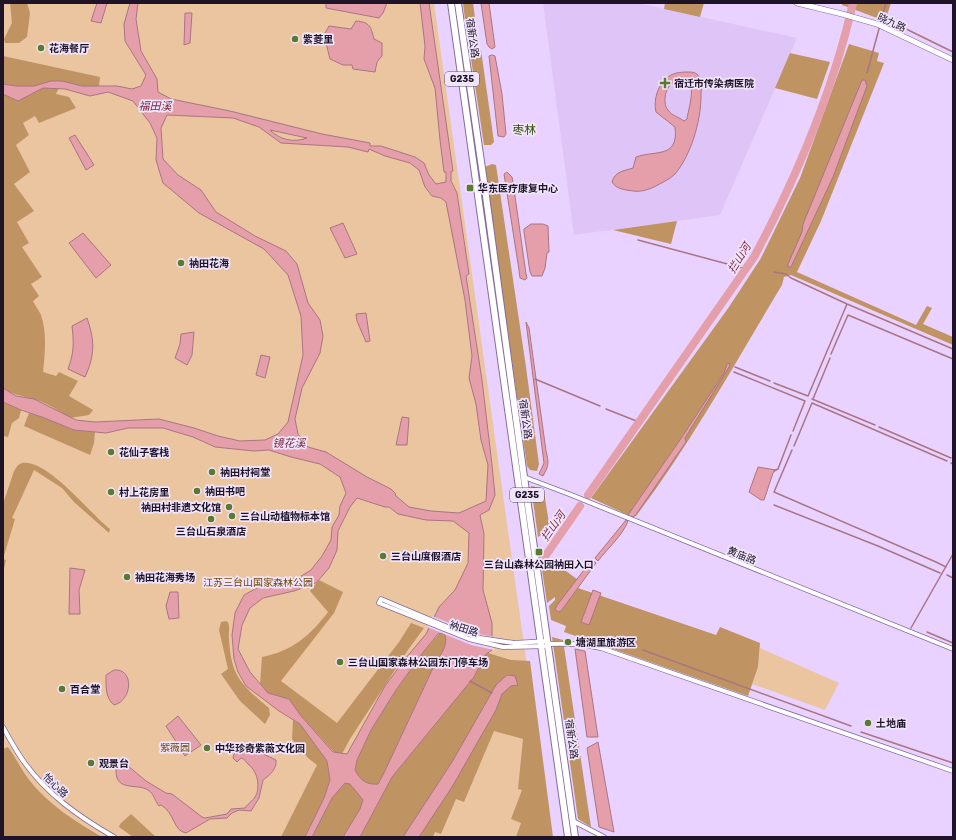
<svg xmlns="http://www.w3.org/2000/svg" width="956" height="840" font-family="Rubik,'Noto Sans SC',sans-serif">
<rect width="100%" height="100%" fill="#e9d2ff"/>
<path fill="#dfc5f7" d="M543,3h95l159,35 -77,177 -146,20z"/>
<path fill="#eac59f" d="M3,3h431l117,834h-548z
M760,648l79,35 -14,27 -73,-26 6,-17z"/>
<path fill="#c09363" d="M10,3h17l3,10 -3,24 -8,6h-14l-1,-4 8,-16z
M463,3h10l5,36 -5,3 -4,-3 -2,-3z
M665,3h39l-4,14 -36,-8z
M842,3h49l-6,18 -43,-16z
M849,44l30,9 -2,8 7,2 -63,158 -24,51 119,53 11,-19 5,2 -9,16 30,13v8l-162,-70 -7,2 -2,8c-47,78 -91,158 -146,231l-8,-1 -37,-17 138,-191 32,-49 39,-80z
M470,48l11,2 13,92 -3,3h-7l-14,-93z
M790,53l40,9 -13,37 -42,-11z
M3,56l97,21 -1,9h-17l-20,-5 -6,13 13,3 7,11 -37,15 -4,-7 -12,7 6,12 -13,10 14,27 -16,12 20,27 -17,11 12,21 -7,4 20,30 -11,7 8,12 -6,5c2,5 6,9 8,14 6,18 4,38 2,57l13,4 3,-4 19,9 -9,15 24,14 -4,5 -19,3c-11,-7 -24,-16 -37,-19 -13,-4 -18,-3 -30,-11z
M492,164l4,1 30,202 13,97 -2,7 -7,-1 -3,-4 -42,-293v-6z
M677,221l-6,23 -58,-14z
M3,402l18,8 -2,8 -7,5 -4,14 -5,-1z
M29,413l13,4 32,13 21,2 -1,11 -4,12 -66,-29z
M22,463c26,-4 68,51 88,66l-1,4 -35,-31 -12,-14 -28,-18 -22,48 3,1 -12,40 3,1 -3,13v-69l11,-33 4,-6z
M531,486l10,2 3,4 5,31c0,7 -5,11 -11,14z
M549,559l28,20 -22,31 6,1 17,-23 138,47 4,-8 40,16 -2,24 -10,29 -184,-64 2,-6 -15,-6 -2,-14 6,-6v-3l-8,6 -6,-40 3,-2z
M319,580l24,12 -9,21 -53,68 56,42 62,-81 12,-19 13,5 -16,22 -58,89 -8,15 -8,-2 -33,-36 -12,-17 -21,-6 -8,-9 2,-27c30,-6 48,-21 66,-45l-18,-21z
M227,621c4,5 1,11 2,18 2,38 13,46 40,69l1,7 -5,9 -25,-23 -19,-27 7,-5 -9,-39 2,-8z
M444,633c6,11 -5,24 -10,33l-50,107 -6,11c-12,1 -18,-4 -23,-14l2,-10 14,-30 25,-40 28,-39 15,-17z
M552,637l11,3 28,187 -13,-8z
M488,653l23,7 19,1 23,176h-37l5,-14 -10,-4 11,-29 -4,-1 5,-50 -29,-8 -30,71 -8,-3 -15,35 -6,-2 -2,5h-73l32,-60 82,-100 11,-22z
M293,720l7,4 27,37 3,19 -6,18 -19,39h-24l36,-72 -9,-7 -16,-19z
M8,747c8,11 14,24 22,34 19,24 46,41 72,56h-99v-88z
M345,783l5,1 13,16 -3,9 -17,28h-31l20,-39z
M131,814l25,23h-23l-14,-10 1,-3z"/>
<path fill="#e49faa" stroke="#a97583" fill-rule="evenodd" d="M97,3h10l-6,20 -10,-2z
M130,3h8l-2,16 5,32 16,28 1,13 13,7 59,12 92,23 48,9v3h11l34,11 9,6 5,12 7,9 10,-2v-10h-2l-4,-32 -5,-52 -11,-29 1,-13 -5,-43h9l24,168 -2,1v9l6,12 12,81 -3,2 16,104 10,85 3,30 -6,15 -9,5 4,19 -1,56 9,33v27l-7,5 -11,22 -82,100 -32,60h-17l17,-28 3,-9 -13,-16 -5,-1 -13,15 -20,39h-7l19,-39 6,-18 -3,-19 -27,-37 -21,-13 -33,-25 -8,-14 -4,-13 -2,-24 3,-22 9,-18 20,-11 34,-6 13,-8 11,-14 9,-16 1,-13 7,-12 1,-9 6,-13 -6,-16 -20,-13 -29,-7 -22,-7 -15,1 -39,-4 -22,-10 -30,-9h-35l-22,5 -32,-3 -32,-13 -21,-7 -18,-8v-14l13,8 18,3 42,21 19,2 64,-3 35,9 24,8 22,5 25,-1 13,-6 10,-12 15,-67 -2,-39 -13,-41 -24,-26 -65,-36 -36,-30 -7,-23 1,-22 -7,-15 -17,-22 -25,-9 -18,4 -25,-7 -22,-1 -25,13 -15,-7v-10l13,2h18l17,-5h11l20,5h35l15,3 9,-3 5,-11 -21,-34 -1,-17zM167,115l66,3 26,9 22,16 67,4 20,5 1,-3 16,7 25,7 9,7 6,17 7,9 9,2 5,4 19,98 7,56 -3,22 7,26 5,36 7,25 -2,36 -27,12 -28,-2 -22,-4 -13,-11 -1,-3 -4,-4 -24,-12 -41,-25 -18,-5 -10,-13 -3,-15 7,-31 18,-35 3,-17 -3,-16 -12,-17 -11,-39 -11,-13 -31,-15 -39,-24 -15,-22 -23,-15 -15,-16 -2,-31zM270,130l37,8c-13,5 -27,2 -37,-8zM357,498l28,9h4l9,7 28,6 27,1 16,12 -1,30 -13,27 -16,17 -13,27 -21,25 -20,27 -38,68 -14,-2 -32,-36 -12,-17 -21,-6 -18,-21 -12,-23 4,-24 8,-17 13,-10 31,-7 22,-8 13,-15 8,-18 1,-19 12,-24zM444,633c6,11 -5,24 -10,33l-50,107 -6,11c-12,1 -18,-4 -23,-14l2,-10 14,-30 25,-40 28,-39 14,-17z
M326,3h61l-4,10 -4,5 -53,-10z
M481,3h8l6,44 -3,2 -3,-2 -2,-3z
M185,13h7l-2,30 -6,2z
M356,21c14,1 15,6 18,18l8,4v13l-5,6 -2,10 -22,-3 -1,-4h-9l-13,-6 -6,-24 5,-9 22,3z
M492,55l3,1 7,38 4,40 -2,3 -6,-1 -9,-80z
M687,72c4,0 8,0 11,3 5,6 3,15 3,21 0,25 -10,59 -26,78 -6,6 -14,9 -21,13 -7,3 -13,5 -21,4 -8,-1 -17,-2 -21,-9 3,-11 12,-11 21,-14l3,-11c19,-7 43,2 39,-30l-19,-15c-3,-12 2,-28 12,-35 5,-4 12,-5 19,-5zM684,79c14,3 4,31 3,40l-3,2c-5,-4 -12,-5 -16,-11 -3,-3 -3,-8 -3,-12 1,-12 8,-17 19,-19z
M862,80h3l2,6 -34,91 -42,90h-3v-3l14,-32 1,-8z
M75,135l19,30 -8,5 -17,-32z
M507,172l5,5 1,5 13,92 1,4 -2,2 -5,-2 -1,-8 -15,-96z
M343,223l14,31 -12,4 -15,-30z
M531,224h12l5,2 1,26 -2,1 -2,15 -3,8h-10l-2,-4 -6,-40v-3z
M83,233l28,32 -15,13 -27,-35z
M366,313l4,28 -4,1 -9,-21 -1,-7z
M87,318c8,23 8,37 -2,59l-17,-8c6,-16 6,-26 4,-43z
M526,322l3,6 17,123c3,12 3,14 -3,25l-4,-2 5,-11z
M194,332l-2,23 -5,10 -12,-7 5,-14 1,-10z
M261,355l9,2 -5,21 -9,-3z
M730,363l-1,4 -44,71 1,4 -51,74 -4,1 -3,-2 54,-78 42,-64 3,-9z
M402,417l7,1 -2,27h-11z
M758,467l18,3 -3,3 -9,27h-3l-12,-8z
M626,520l2,1c-5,14 -21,28 -30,40l-3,-3z
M592,560l4,3 -35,48 -3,1 -3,-3 3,-5 32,-42z
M70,568l15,2 -6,20 1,24h-11z
M593,590l8,3 -12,32 -8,-3z
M170,592h8l1,26 -10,1 -3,-13z
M575,649l10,2 13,86h-11z
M114,670c20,-2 19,30 0,35 -9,-7 -8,-20 -8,-30z
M507,675l8,1 3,9 -7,1 -9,8 -6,16 -44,77 -33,50h-16l49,-75 44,-77z
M178,716l23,29 -16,11 -19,-30z
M598,742l16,90 -15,-5 -12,-79z
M246,744h6l7,8 17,8c1,9 -6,15 -13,20l-4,18 -8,13 -12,-1 -7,3 -5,5 -17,1 -24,14c-13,-2 -11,-20 -25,-28l-2,1c-4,-5 -5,-12 -11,-16 -11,-7 -32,2 -32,-19 0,-4 2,-9 5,-11l25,21 20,12 6,1 30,23 3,1 22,-4 4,-5 14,-1c4,-6 9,-7 12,-15 3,-11 -1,-23 -9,-29 -3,-3 -3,-5 -7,-6l-4,4 -4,-4 1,-4z"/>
<path fill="#e9d2ff" d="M432,616l42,17 20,4v13l-23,-5 -44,-18z"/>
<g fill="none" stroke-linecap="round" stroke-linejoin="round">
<path stroke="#a97583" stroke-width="1.5" d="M898,25l55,27
M867,73l19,-70
M638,240l108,29
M774,272l12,2 5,4 56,26 106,45
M831,354l17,-39 105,44
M735,367l35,14
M734,372l71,29 -12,30
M535,379l65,27
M774,383l34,13 39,-92
M812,399l63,26
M813,399l17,-41
M606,409l33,13
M879,427l72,31
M794,446l18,-43 135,58
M792,450l-18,42 162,70 10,5
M951,463l2,1
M774,471l4,-2 13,-34
M774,505l104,41 62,27
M947,575l6,3
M911,628l42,-74
M927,632l26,11
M643,650l208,76
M470,681l22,12
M861,732l92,31"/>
<path stroke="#e49faa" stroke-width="8" d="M453,204l7,42
M588,495l166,-238c43,-80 79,-166 99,-254
M544,558l36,-52"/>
<defs>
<path id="minor" d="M524,477l45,17 384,155
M548,641l-34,2 -34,-5 -30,-10 -69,-29 -2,4 90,36 34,8 46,-1
M549,644c18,-1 34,0 52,4l352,123
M3,727c6,11 12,22 19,32 23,34 57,58 92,78
M573,821l31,16"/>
<path id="tertiary" d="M797,3l45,11 35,10 76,36"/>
<path id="trunk" d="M451,3l117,834
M458,3l27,186 39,288 51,360"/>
</defs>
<use href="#minor" stroke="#856a9c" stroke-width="5.5"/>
<use href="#tertiary" stroke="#856a9c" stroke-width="6"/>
<use href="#trunk" stroke="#856a9c" stroke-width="8"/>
<use href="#minor" stroke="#fff" stroke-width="4"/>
<use href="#tertiary" stroke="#fff" stroke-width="5"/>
<use href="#trunk" stroke="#fff" stroke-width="6"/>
</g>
<g fill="#5b792f" stroke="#f0e5fc" stroke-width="1.5">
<circle cx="295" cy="39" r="4"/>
<circle cx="41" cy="48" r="4"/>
<path d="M663 77h4v4h4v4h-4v4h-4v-4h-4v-4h4z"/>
<rect x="466" y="184" width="8" height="8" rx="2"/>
<circle cx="181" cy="263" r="4"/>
<circle cx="111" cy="452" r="4"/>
<circle cx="212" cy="472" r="4"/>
<circle cx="197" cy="491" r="4"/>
<circle cx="111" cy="492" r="4"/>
<circle cx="229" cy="507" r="4"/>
<circle cx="232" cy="516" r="4"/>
<circle cx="211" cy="519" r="4"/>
<rect x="535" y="548" width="8" height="8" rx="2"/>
<circle cx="383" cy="556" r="4"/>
<circle cx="127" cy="577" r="4"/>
<circle cx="568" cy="642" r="4"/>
<circle cx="340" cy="662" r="4"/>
<circle cx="62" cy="689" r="4"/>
<circle cx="868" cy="723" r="4"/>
<circle cx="207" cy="748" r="4"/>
<circle cx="91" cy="763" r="4"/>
</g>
<g text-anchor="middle" stroke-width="3.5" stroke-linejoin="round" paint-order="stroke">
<g fill="#f0e5fc" stroke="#5d5267" stroke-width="1">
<rect x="445" y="72" width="34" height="14" rx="3"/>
<rect x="510" y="488" width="34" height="14" rx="3"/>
</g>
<g font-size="9" font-weight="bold" fill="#1e1327">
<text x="462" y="82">G235</text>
<text x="527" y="498">G235</text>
</g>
<g font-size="10" fill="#1e1327" stroke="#f0e5fc">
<text transform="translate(892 22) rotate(24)" y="4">晓九路</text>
<text transform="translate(473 38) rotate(82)" y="4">宿新公路</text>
<text transform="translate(526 419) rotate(82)" y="4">宿新公路</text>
<text transform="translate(742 555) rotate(22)" y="4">黄庙路</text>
<text transform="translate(464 628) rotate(18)" y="4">衲田路</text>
<text transform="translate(572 739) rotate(82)" y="4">宿新公路</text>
<text transform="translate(56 785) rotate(44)" y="4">怡心路</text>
</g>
<g font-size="10" font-weight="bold" fill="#1e1327" stroke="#f0e5fc" text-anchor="start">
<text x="303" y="43">紫菱里</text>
<text x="49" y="52">花海餐厅</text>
<text x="674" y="87">宿迁市传染病医院</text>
<text x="478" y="192">华东医疗康复中心</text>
<text x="189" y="267">衲田花海</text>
<text x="119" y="456">花仙子客栈</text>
<text x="220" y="476">衲田村祠堂</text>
<text x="205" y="495">衲田书吧</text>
<text x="119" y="496">村上花房里</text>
<text x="221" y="511" text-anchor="end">衲田村非遗文化馆</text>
<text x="240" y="520">三台山动植物标本馆</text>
<text x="211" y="535" text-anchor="middle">三台山石泉酒店</text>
<text x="391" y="560">三台山度假酒店</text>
<text x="539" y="568" text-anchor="middle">三台山森林公园衲田入口</text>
<text x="135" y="581">衲田花海秀场</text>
<text x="576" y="646">塘湖里旅游区</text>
<text x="348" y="666">三台山国家森林公园东门停车场</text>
<text x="70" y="693">百合堂</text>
<text x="876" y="727">土地庙</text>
<text x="215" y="752">中华珍奇紫薇文化园</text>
<text x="99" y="767">观景台</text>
</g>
<g font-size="10" fill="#6e4303" stroke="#f0e5fc">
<text x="258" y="586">江苏三台山国家森林公园</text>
<text x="175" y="751">紫薇园</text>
</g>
<g font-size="11" font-style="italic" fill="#7d2b40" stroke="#f0e5fc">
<text x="155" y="110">福田溪</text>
<text transform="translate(739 258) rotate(-58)" y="4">拦山河</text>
<text x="289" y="447">镜花溪</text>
<text transform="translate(553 526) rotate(-55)" y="4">拦山河</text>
</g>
<g font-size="12" fill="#385209" stroke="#f0e5fc">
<text x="524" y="134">枣林</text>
</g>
</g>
<rect width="956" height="840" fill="none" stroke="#1e1327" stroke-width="8"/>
</svg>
